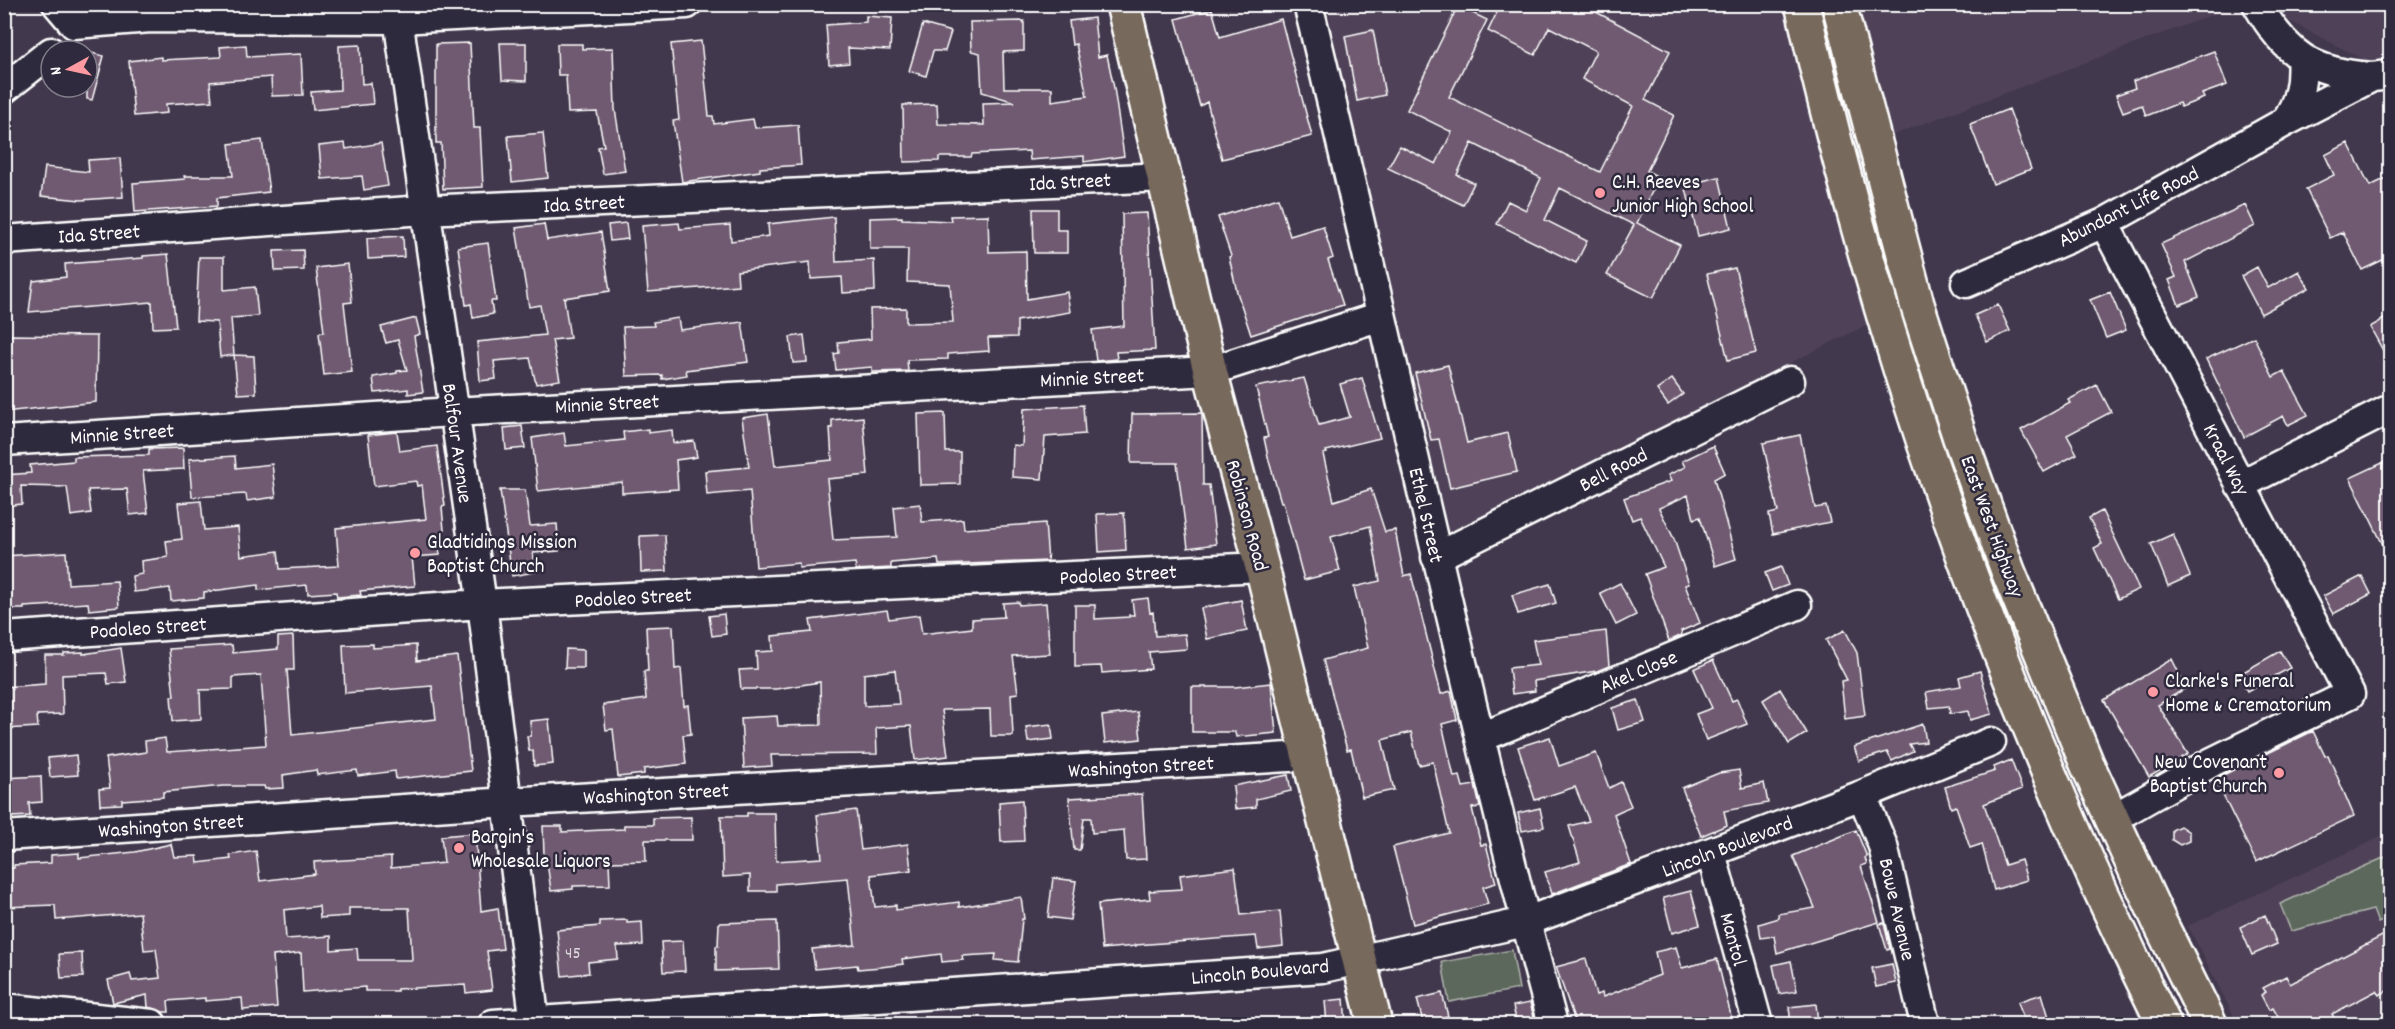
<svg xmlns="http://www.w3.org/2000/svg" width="2395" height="1029" font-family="Dekko,sans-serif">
<rect width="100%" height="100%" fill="#42384d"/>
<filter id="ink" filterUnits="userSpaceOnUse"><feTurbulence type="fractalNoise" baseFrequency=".0167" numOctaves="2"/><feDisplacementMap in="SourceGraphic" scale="12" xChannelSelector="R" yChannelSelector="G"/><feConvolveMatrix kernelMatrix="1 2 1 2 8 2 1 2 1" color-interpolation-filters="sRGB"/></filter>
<g filter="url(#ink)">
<path fill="#504258" d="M2241,4l-351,132 -36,-131z
M1327,5h456l13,58 74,260 -431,215z
M2269,5h121v54l-14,7 -102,-53z
M2390,833v191h-152l-50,-98z"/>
<path fill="#5d675b" stroke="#aeb3ad" stroke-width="1.5" d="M2390,855v63l-12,5 -5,-13 -82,21 -11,-27z
M1512,950l7,39 -70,13 -7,-40z"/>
<path fill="#705a71" stroke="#fff" stroke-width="1.5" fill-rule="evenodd" d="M1501,4h5l11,6 3,-6h61l89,47 -25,49 29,15 -27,56 12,6 -22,46 43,22 -27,53 -46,-23 27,-50 -74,-37 -15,32 42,21 -11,22 -79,-39 11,-23 18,9 15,-32 -69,-35 -15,32 17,8 -11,22 -75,-37 12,-22 36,18 16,-32 -45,-22 51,-104 29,14 -38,77 151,75 33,-66 -51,-27 14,-28 -47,-24 -14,28 -47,-24z
M1212,9l8,28 61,-18 31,117 -90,23 -15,-57 -7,4 -24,-87z
M866,16l26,2 -2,32 -42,-2 1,15 -20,2 -3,-40 40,-3z
M1094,18l4,39 9,-2 7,33 10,68 -40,6v-6l-54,4 -1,-9 -57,3 -1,3h-32v4l-35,1 -1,-57 34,-1 1,20 46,1 -1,-22 32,-1 -33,-10 -2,-39 -9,-2 -1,-29 54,-1v30l-21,1 1,36h48v13l35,-5 -11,-52 -4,1 -3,-24z
M923,24l28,8 -6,19h-12l-7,25 -17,-5z
M1373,30l12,65 -28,6 -12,-65z
M701,41l8,75h4l1,8 39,-5 2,9 43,-3 3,40 -41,3v3l-78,11 -9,-61 6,-1 -8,-76z
M470,43l4,85h6l3,59 -40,2 -2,-46h-5v-99z
M500,43h26v38l-24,-1z
M557,44h25v5l31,-1 2,61 10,62 -22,3 -5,-27 6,-1 -7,-34 -29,1 -2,-38h-8z
M246,45l1,12 54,-3 2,41 -31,1 -1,-19 -61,5 2,19 -46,3 1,9 -33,3 -5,-55 32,-4v3l60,-3 -1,-10z
M360,45l2,39 9,-1 2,21 -60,6 -2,-18 29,-2 -1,-44z
M2214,51l13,34 -25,9 2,4 -23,9 -2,-4 -33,13 -4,-11 -19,7 -7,-17 19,-7 -2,-7z
M87,52l17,4 -12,44 -5,-1z
M2009,109l22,60 -38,15 -23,-60z
M543,133l5,45 -36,4 -4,-46z
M262,140l7,52 -52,6v8l-82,6 -2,-29 52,-4 -1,-3h49l-4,-32z
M345,143l1,6 35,-6 7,43 -24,4 -2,-14 -40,3 -3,-33z
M2348,143l22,43 21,-10v80l-29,14 -19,-38 -13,6 -24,-49 28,-14 -9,-20z
M120,158l3,39 -42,3 -40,-4 4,-29 44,5 -1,-12z
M1719,177l12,51 -33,8 -13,-51z
M1278,198l12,38 33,-10 10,32 -5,2 15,45 -92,30 -14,-43 -8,-35 2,-1 -13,-39z
M2245,205l10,21 -70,36 14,35 -20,8 -10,-25 7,-3 -15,-33z
M1033,209h24v21h10v23h-33z
M1147,213l8,137 -39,2 1,7 -21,2 -4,-31 32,-4 -2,-112z
M988,215l1,37 37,-1 1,48 40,-7 3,20 -53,9v16l-29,1 1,13 -41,3v5l-41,1 1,11 -36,1v-5l-36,3 -2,-16 5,-1 -1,-11 33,-3 -1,-30 36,-1v15l47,-1 -3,-38 -43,-2 1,-33h-38v-31l32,-1v2l49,2 -1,-5z
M834,217l2,45 38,-2 1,31 -32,2 -1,-16 -31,2 -1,-17 -73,9 1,14 -90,7 -6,-66 37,-3 1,6 50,-4 1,16 38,-5 -1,-12z
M626,223l2,16 -18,2 -2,-16z
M544,224l3,16 54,-8 9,59 -46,7 6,40 -18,2 8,40 -24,4 -6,-26 -36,3 2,18 -16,2 -3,-39 68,-7 -5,-30 -11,2 -13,-79z
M403,236l1,21 -36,2 -1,-21z
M488,243l8,58h-5l2,13 -20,4 -2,-14 -5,1 -8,-58z
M303,250l1,20 -29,1 -1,-20z
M168,254l8,73 -23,1 -1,-26 -123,10 4,-31 33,-4 -1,-13 78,-6v-2z
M199,257h25v33l31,-3 3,29 -27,2 3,37 -14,2 -3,-35 -21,-1z
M348,264l4,38 -8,1 8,69 -28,3 -5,-42 5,-1 -8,-64z
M2257,267l11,21 31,-17 10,17 -48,26 -20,-38z
M1735,268l21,85 -28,7 -21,-86z
M2110,292l16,38 -20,8 -16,-38z
M1998,305l12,26 -23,11 -12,-27z
M2391,315v50l-21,-38z
M416,318l4,16 -6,2 9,56 -15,2v-5l-33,4 -2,-16 24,-4v-2l10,-1 -9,-30 -12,3 -5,-16z
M678,318l2,12 62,-8 6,40 -62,8 1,5 -25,4v-4l-36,1 -3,-49 31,-1 -1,-4z
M4,335l93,1 -1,66 -92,10z
M804,335l3,27 -14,1 -3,-26z
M2254,337l19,40 11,-6 24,44 -20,10 -5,-9 -39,21 -38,-78z
M234,355l20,1 2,37 -18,1z
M1448,365l19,78 41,-10 9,39 -67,16 -11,-49 -8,1 -16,-67z
M1304,378l15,47 31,-8 -10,-33 22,-6 18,60 -54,13 1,2 -4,1 11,47 37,-12 14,43 10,-2 9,46 7,-2 30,120 10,-3 6,29 -15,4 12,53 6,-1 3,11 12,-2 5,22 -8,1 9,37 5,-1 10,39 -13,4 5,17 -75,20 -20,-77 56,-14 -16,-71 -14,3 -8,-33 -29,8 12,50 -32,7 -11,-48 -4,1 -24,-90 45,-12 -14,-61 26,-6 -10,-55 -39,11 9,34 -36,9 -21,-78h-2l-12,-41 -5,-23 4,-1 -12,-50z
M1672,379l11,15 -15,11 -11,-15z
M2097,385l14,27 -44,23 10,19 -33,18 -23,-42 49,-27 -2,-3z
M1083,405l2,29 -40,3 -3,42 -30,-2 1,-32 9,1 2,-37z
M945,413l1,39h14v32l-40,1 -2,-71z
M1202,413l1,72h6l7,59 -28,4 -11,-85h-46l1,-49z
M768,414l7,52 57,-6 -2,-32h2v-8l31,-3 5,58 -41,4 6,61 64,-3 -3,-30 26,-3 2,18 41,-3 1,10 81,-6 3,38 -109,4 -1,-6 -47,4v5l-35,2 -1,-7 -56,5v-5l-43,4 -6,-76 -43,4 -2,-24 44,-4 -7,-49z
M522,426l3,22 -19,2 -2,-22z
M648,429v4l24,-3 1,13 21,-2 3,16 -21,3 2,29 -56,4v-11l-84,9 -6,-53 32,-5 2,13 58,-6 -1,-8z
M397,432l3,19 37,-5 8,60 -3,1 3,35h-7l2,13 -28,2 3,29 -55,5 1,4 -24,2 -1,-5 -28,2 -1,-9 -49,5v-5l-54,7v6l-33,3 -1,-13 -36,4 -2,-16 10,-2 -1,-13 27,-4 -2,-16 16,-2 -4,-36 23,-2 3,29 34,-3 3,29 37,-5 2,18 59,-3 -3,-38 90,-9 -4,-34 -5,1 -1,-5 -42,5 -6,-51z
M1800,435l15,73 11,-2 4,16 -57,12 -4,-20 9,-2 -15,-69z
M1713,446l12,27 -11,6 22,80 -21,7 -15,-49 -6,2 -6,-24 -29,13 15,31 15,45 -4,1 15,38 -19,8 1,4 -13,6 -24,-67 19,-7 -24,-50 -8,3 -8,-22 47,-17 -3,-6 17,-8 -3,-6z
M183,448l1,21 -41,2 5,42 -18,2 -3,-26 -39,1 3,23 -20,3 -4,-29 -46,-1 1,18 -18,2v-31l27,-2 -1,-8 44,-4v-4l75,-2v-6z
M235,456l1,12 36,-4 4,33 -29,4 -1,-7 -54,3 -3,-38z
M2391,459v102l-41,-83z
M500,490h25l5,36 27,-2 2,27 -26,2 3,19 -24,4z
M2102,511l37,78 -21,10 -24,-51 8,-4 -13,-26z
M1124,513l2,37 -27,2 -2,-38z
M2173,534l17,42 -22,10 -17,-42z
M665,535l2,36 -26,1 -1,-36z
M66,552l2,32 49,-3 2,26 -30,3 -1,-7 -64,4v2h-20v-53z
M1781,567l7,18 -16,6 -7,-18z
M2362,576l9,18 -38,20 -10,-18z
M1620,583l16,32 -20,10 -16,-32z
M1550,584l6,19 -38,11 -6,-19z
M1148,598l2,15 3,-1 2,24 30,-2 2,15 -38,3 2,17 -49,4 -1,-7 -26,1v-62h20v14l34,-2v-2h5l-2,-15z
M1241,600l6,31 -40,8 -6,-31z
M1019,602v3l27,-2 4,51 -37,2 5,37 -7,1 2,42h-22l-1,-27 -48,1 6,46 -33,4 -4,-34 -35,2 1,26 -106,1 1,11 -28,2 -3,-50 36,-2 1,10 43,-1 -1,-43 -44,7h-35l-2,-19 18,-1 -1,-17 17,-1 -1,-15 40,-4 -2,-12 77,-10 2,9 30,-4 3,19 50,-6v-9l32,-2 -1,-14zM895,670l4,34 -35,2v-32z
M724,614l2,20 -14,2 -3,-20z
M673,626l2,43 6,-1 3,38 4,-1 3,29 -8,1 3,29 -42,5v5l-26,3 -5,-48 -7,1 -3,-25 43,-6 -2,-28h4l-2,-44z
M1845,630l12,23 8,63 -20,3 -4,-38 6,-1 -21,-40z
M1606,631l3,35 -12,5 -63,10 1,10 -23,3 -3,-26 29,-3 -5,-25z
M293,636l1,34h-7l5,65 144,-16 -4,-33 -87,7 -2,-48 30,-1v4l43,-3 1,16 40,-5 14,115 -75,8 -1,-8 -37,5 -1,-6 -40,5 -1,-5 -33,5 1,13 -19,1 -1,-3h-41l-60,6v5l-41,3v4l-22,1 -1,-16 11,-1 -4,-30 40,-6 -1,-11 20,-3 2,14 99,-7 -5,-70 -28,2v12l-33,1 1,29 -28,2 -2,-25h3l-5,-47 63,-4 1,8 45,-4v-12z
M121,648l5,34 -18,2 -2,-11 -44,2 1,39 -26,1 1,12 -33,2 -1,-42 41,-3v-29h19v-2l19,-1v2z
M566,649l18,1v18h-19z
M2280,651l10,17 -43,23 -9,-16z
M2172,659l14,29 -28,17 30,49 -39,23 -45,-77z
M1713,660l19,41 5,-2 10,25 -41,16 -10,-26 16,-6 -18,-39z
M1980,671l12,43 -22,6 -2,-9 -18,3 -1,-8 -20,2 -3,-16 35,-6 -2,-9z
M1271,683l5,50 -40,4 -1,-5h-43v-45h43z
M1780,689l27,44 -18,11 -26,-44z
M1638,700l7,22 -27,8 -6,-22z
M1138,712l3,27 -36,4 -3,-27z
M549,719l4,45 -19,2 -1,-15h-4l-2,-15h4l-1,-15z
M1051,724l2,15 -25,3 -2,-15z
M1923,724l3,18 -17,2 4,7 -21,10 -5,-9 -28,9 -5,-14z
M2313,731l12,25 3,-1 26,61 -98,46 -41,-83z
M1550,737l9,29 37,-13 13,35 12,-6 10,24 -17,8 17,50 -79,30 -7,-22 35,-10 -11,-36 20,-5 -14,-34 -40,13 -17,-53z
M76,755l2,20 -28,2 -2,-19z
M2011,760l11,29 -38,15 21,61 16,-5 6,20 -33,10 -12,-46 -12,4 -14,-42 -5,2 -6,-21 50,-16 -1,-4z
M1739,770l3,18 22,-5 4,20 -44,8 3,14 -26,11 -19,-48 37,-15z
M1288,775l3,16 -35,8v8l-21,2 -2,-23z
M41,776l1,26 -13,1 1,13 -19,1v-11h-7v-28z
M1142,794l4,65 -20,1 -2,-30 -32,3 -1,-15h-7l-4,32h-6l-5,-52z
M1022,800l2,41 -23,1 -2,-40z
M1540,808l4,19 -22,4 -4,-18z
M856,810l5,40 47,-6 3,26 -40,5 4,32 21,-2v5l63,-8v5l62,-10 3,22h-2l-4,43 -23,-2 1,-6 -34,2 1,4 -21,2 -1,-8 -39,5 1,5 -22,3 -23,2 -1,-4 -42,4 -3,-20 43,-4 -7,-67 -72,6v7h-26v-16l-27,2 -2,-61h26v-3h28l1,48 46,-3 -5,-43z
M691,817l1,23h-47l1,21 -37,1 1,23 -37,1v3l-22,2 -5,-36h-2l-1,-29h19v6l62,-3v-4h29v-7z
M2180,826l9,6v9l-9,4 -8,-5v-10z
M1856,830l11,27 -2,1 2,6 -6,2 18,56 -102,31 -3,-17 -13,2 -2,-14 20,-6 -1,-4 37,-6 -22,-52z
M475,833l6,78 17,-3 5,41 -16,2 5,39 -26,3 -1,-8 -68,4v2h-32v-4l-62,5 -2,-39 -28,3 4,51 -34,3 -1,-12 -37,3v-3l-37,3 1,11h-6l-15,-5 -1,-12 -34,8 -5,-23 22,-6 2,7 28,-3 -4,-29 -12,1 -4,-37 -84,7 -1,-15 -51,2v-39h10v-3l37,-2v-8l28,-2v5l56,-6 36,-8 3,13 23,-1 1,7 33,-4 -1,-4 26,-4 4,30 55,-7 -1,-12 77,-5v11l53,-5 -3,-27zM319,906l1,12 29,-2v-8h60l3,52h-54l-1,-12 -26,2v-14l-45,3 -2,-29z
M1235,868l6,47 39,-4 3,35 -25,3 -2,-13 -120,9v1l-34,3 -4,-45 52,-5 -1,-8 33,-2 -2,-14z
M1053,878l23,3 -6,39 -22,-3z
M1691,891l9,34 -28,8 -9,-35z
M2265,915l12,29 -25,11 -12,-28z
M627,920v3l15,-1 1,23 -26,1 1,13 -30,3 1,11 -27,3 -5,-46 43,-4v-5z
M777,921l2,48 -63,2v-25h2l1,-23z
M1884,923l6,26 -3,1 -8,-26z
M2386,934l5,9v46l-12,6 -3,-4 -44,23 3,6 -9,4h-44l-9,-16 -4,2 -8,-15 5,-3 -3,-4 23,-12 4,8z
M683,941l2,30 -22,1 -2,-30z
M1676,947l6,21 35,-9 16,65h-157l-20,-57 30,-8 10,36 6,-2 1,4 57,-22 -5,-23z
M82,953l1,24 -22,1 -2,-24z
M1791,961l6,30 -18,3 -6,-29z
M1892,964l4,19 -20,4 -4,-19z
M1442,993l6,23 -25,6 -6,-23z
M2042,994l9,30h-26l-7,-22z
M1344,999l2,25h-19l-2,-23z
M1530,1003l6,21h-19l-4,-18z
M1816,1004l2,18 -27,2 -2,-17z"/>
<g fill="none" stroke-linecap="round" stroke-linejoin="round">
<defs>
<path id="minor" d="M57,4l17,20
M396,4l86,600 53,420
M1308,4c83,340 154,683 245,1020
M2257,4c30,52 55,69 115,73
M74,24l77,-6 247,1 289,-15
M4,89l47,-37
M2285,122c15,-21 18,-41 16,-65
M2104,223l246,471 -138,68 -100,57
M4,240l420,-30 741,-33
M1966,283l138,-60 181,-101 87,-45 18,-2
M4,441l449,-29 757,-41 171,-55
M2240,485l150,-76
M1436,557l354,-176
M4,637l478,-33 780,-37
M1480,738l317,-133
M1862,795l21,51 42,178
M4,836l504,-34 800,-46
M1711,853l47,171
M4,1008l148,16
M493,1024l830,-56 202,-46 337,-127 129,-53"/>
<path id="major" d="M1123,4l87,367 52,196 113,457"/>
<path id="highway" d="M1802,4c79,353 202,697 362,1020
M1839,4l78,300 43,134 48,133 79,193 73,159 50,101"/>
</defs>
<use href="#minor" stroke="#fff" stroke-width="33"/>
<use href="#major" stroke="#fff" stroke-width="38"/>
<use href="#highway" stroke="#fff" stroke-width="38"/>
<use href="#minor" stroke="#2f2a3d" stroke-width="28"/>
<use href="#major" stroke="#77695c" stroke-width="33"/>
<use href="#highway" stroke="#77695c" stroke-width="33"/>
</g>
</g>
<g fill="#ff9aa2" stroke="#2f2a3d" stroke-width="2">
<circle cx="1600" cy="193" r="6"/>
<circle cx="415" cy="553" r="6"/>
<circle cx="2153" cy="692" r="6"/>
<circle cx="2279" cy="773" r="6"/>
<circle cx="459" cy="848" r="6"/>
</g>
<g text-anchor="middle" stroke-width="5" stroke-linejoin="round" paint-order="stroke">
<g font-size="18" fill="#dbd6dc">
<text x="573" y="958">45</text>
</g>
<g font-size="21" fill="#fff" stroke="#2f2a3d">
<text transform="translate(1070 181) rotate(-3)" y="7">Ida Street</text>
<text transform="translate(584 203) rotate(-3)" y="7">Ida Street</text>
<text transform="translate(2128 206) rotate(-27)" y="7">Abundant Life Road</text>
<text transform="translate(99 233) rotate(-4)" y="7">Ida Street</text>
<text transform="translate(1092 377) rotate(-3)" y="7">Minnie Street</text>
<text transform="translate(607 403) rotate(-3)" y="7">Minnie Street</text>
<text transform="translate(122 433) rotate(-4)" y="7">Minnie Street</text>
<text transform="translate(458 443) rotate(82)" y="7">Balfour Avenue</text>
<text transform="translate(2227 459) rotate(63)" y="7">Kraal Way</text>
<text transform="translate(1613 469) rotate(-27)" y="7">Bell Road</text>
<text transform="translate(1248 515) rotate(75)" y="7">Robinson Road</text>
<text transform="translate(1427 515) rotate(77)" y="7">Ethel Street</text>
<text transform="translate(1993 526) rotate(70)" y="7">East West Highway</text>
<text transform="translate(1118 574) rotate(-3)" y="7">Podoleo Street</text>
<text transform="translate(633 597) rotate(-3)" y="7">Podoleo Street</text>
<text transform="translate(148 627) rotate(-4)" y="7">Podoleo Street</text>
<text transform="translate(1638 671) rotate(-23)" y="7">Akel Close</text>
<text transform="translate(1141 766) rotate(-3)" y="7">Washington Street</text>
<text transform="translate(656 793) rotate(-3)" y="7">Washington Street</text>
<text transform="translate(171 825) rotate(-4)" y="7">Washington Street</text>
<text transform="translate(1727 846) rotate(-21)" y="7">Lincoln Boulevard</text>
<text transform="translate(1898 909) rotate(77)" y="7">Bowe Avenue</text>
<text transform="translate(1734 939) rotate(75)" y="7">Mantol</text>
<text transform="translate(1260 971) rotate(-5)" y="7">Lincoln Boulevard</text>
</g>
<g font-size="21" fill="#fff" stroke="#2f2a3d" text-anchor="start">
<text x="1612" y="188">C.H. Reeves<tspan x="1612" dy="24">Junior High School</tspan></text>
<text x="427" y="548">Gladtidings Mission<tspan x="427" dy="24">Baptist Church</tspan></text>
<text x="2165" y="687">Clarke's Funeral<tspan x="2165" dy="24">Home &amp; Crematorium</tspan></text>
<text x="2267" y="768" text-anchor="end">New Covenant<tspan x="2267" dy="24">Baptist Church</tspan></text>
<text x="471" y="843">Bargin's<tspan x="471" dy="24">Wholesale Liquors</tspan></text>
</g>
</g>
<rect width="2395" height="1029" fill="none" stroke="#2f2a3d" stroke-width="24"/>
<rect x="12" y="12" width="2371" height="1005" fill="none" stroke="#fff" stroke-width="2" filter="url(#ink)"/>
<g transform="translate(69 69) rotate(262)"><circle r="28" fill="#2f2a3d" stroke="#827f8b" stroke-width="1.5"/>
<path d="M0-4.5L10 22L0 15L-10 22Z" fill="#ff9aa2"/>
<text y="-9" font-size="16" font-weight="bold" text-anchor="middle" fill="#ffffff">N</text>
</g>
</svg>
